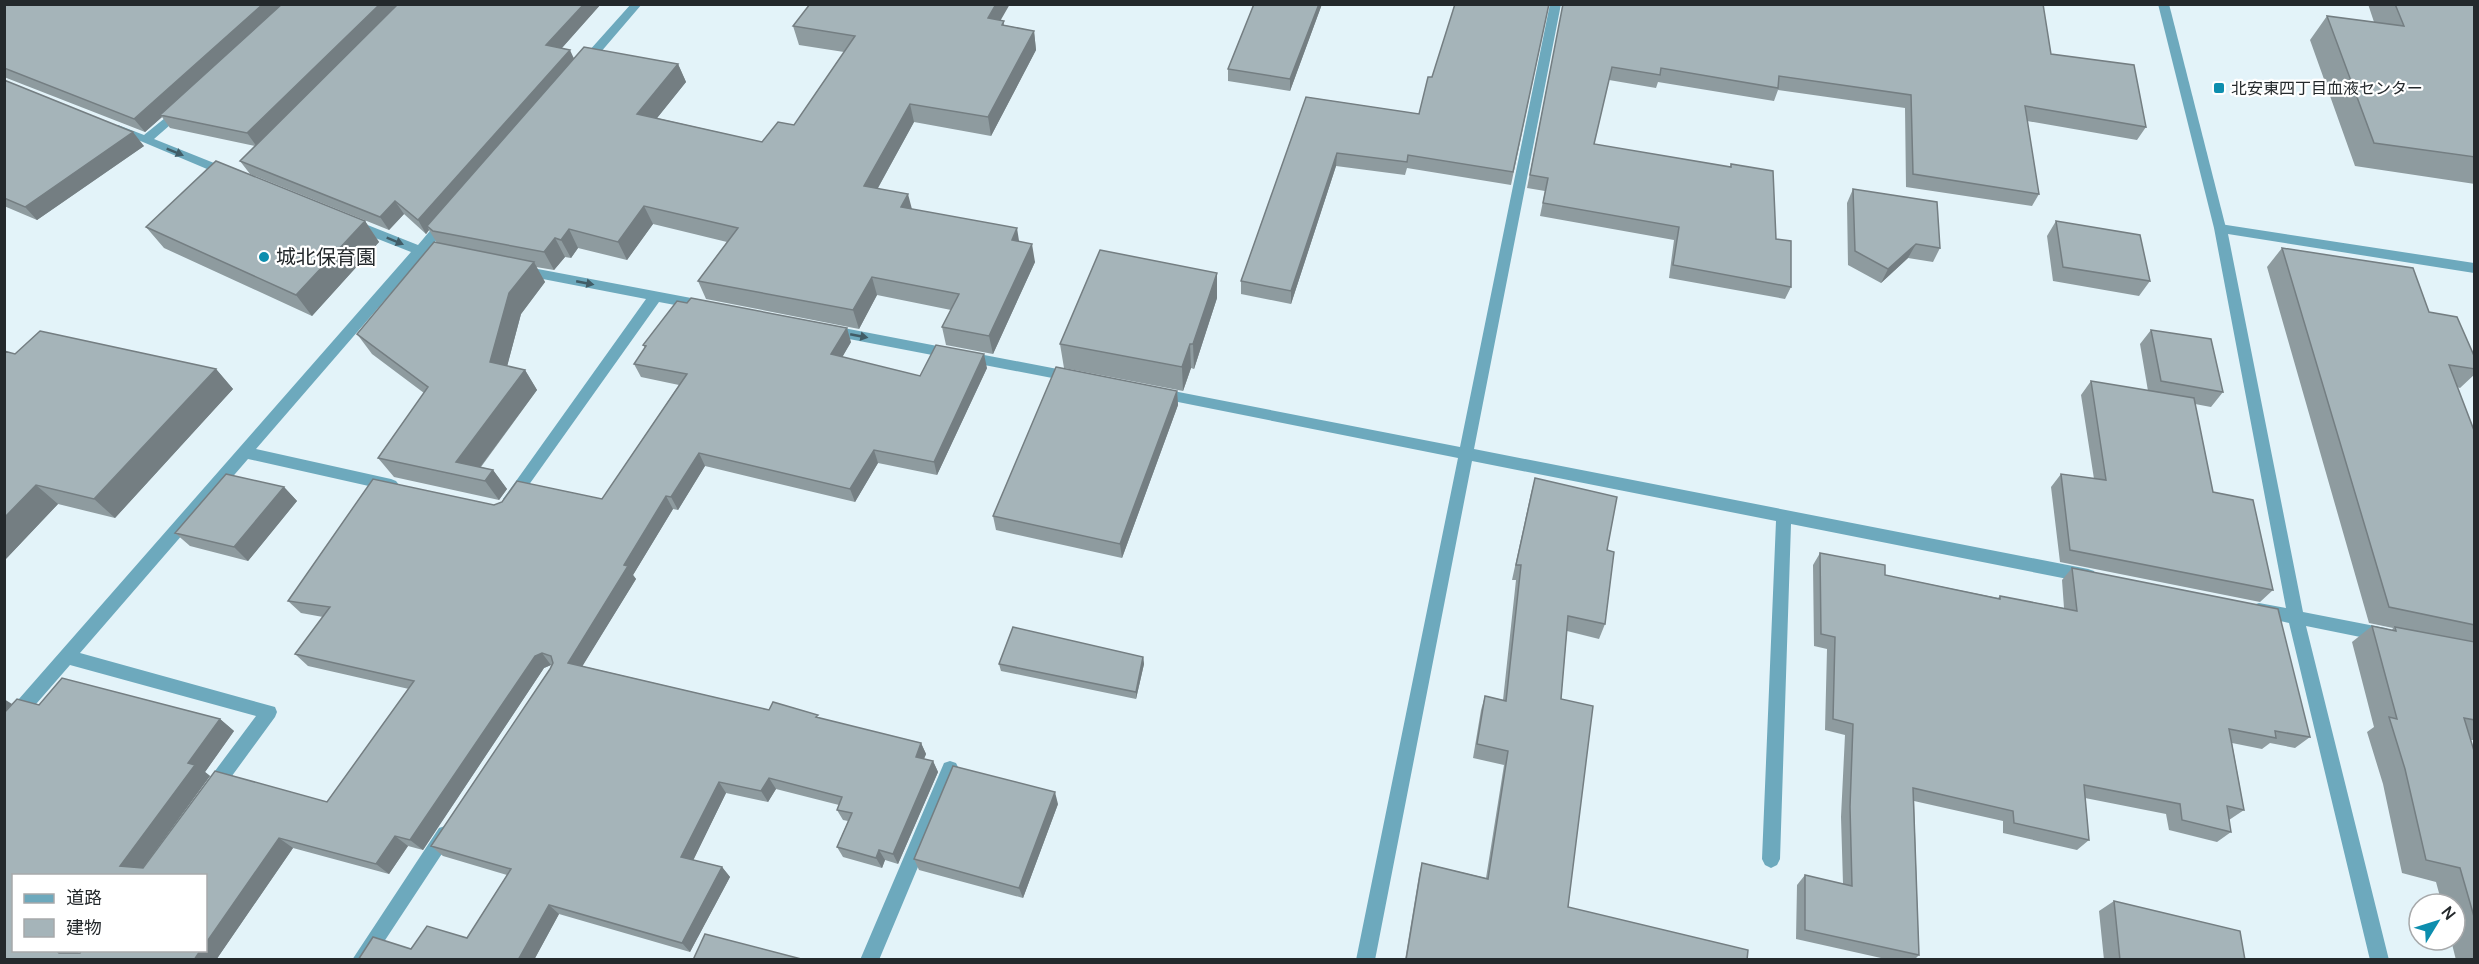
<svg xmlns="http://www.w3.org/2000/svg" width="2479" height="964" font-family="Manrope,'Noto Sans JP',sans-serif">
<rect width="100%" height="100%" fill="#e3f3f9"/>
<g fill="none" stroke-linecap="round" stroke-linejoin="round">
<path fill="#6da9bd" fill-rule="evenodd" d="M631,4h11l-54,63h-8v-6z
M1550,4h11l-87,445 614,120 6,2 2,5 -2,5 -6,2 -297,-59 -11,335 -3,6 -6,3 -6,-3 -3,-6 14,-338 -304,-60 -97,499h-19l102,-502 -300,-60 -7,-5 7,-5 302,59z
M181,105l6,4 -2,3 -31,27 80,32v6h-8l-114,-48 6,-4 26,10z
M445,218l6,4 -21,26 20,5 2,3 -2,3 -5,2 -22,-5 -167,193 135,30 5,2 3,4 -3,4 -5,2 -143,-32 -168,194 195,54 2,5 -2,5 -57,78 -6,2 -6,-2 -3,-6 3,-6 50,-67 -186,-51 -60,69 -6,3v-21l407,-464 -61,-24 -1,-3 1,-3h10l58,23 22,-26z
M2220,224l254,39v10l-246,-39 75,378 82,16 6,2 2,5 -2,5 -6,2 -79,-16 83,334h-19l-81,-337 -36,-8 -2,-5 2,-5 6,-2 27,5 -72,-380z
M522,266l185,35 7,5 -7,5 -48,-9 -143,201h-10l-3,-4 3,-4 140,-196 -129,-25 -2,-3z
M828,325l245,47 7,5 -7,5 -250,-48 -2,-4z
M950,761l6,2 3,6 -80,191h-19l84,-197z
M445,826l6,2 3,6 -3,6 -79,120h-20l87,-132z"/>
<path fill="#6da9bd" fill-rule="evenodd" d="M2158,4h11l57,224 -6,4 -6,-4z"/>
</g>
<path fill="#8e9b9f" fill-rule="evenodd" d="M4,4h597l-39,44 12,10 104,6 8,18 -29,36 105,24 32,-17 50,-73 -45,-7 -6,-19 211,-5v4l30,6 2,19 -45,86 -77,-14 -36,66 34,21 107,32 16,21 -42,92 -47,-9 -4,-18 9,-17 -74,-15 -18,34 -153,-30 -8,-18 29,-39 -74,-18 -26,36 -49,-12 -7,10 -6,-1 -11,13 -18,-3 9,15 -24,32 -14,52 18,4 12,20 -56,77 12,3 14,19 -8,11 -105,-23 -16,-19 46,-65 -52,-39 -15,-20 80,-91 -8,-13 -3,4 -22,-20 -15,16 -139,-56 -10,-13 15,-15 -85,-18 -8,-11 -17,15 -141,-55z
M1254,4h68l-32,87 -62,-10v-12z
M1549,4l-38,181 -104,-17 -2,7 -69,-9 -45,138 -50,-10v-13l65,-184 113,17 13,-37z
M1563,4l488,50 95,73 -9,13 -110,-19 12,73 -7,12 -126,-19 -1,-79 -127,-18 -4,11 -116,-19 -2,6 -47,-8 -15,64 136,23 1,-3 45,75 15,48 -6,12 -116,-21 5,-38 -134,-24 5,-25 -18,-3z
M2368,4h107v180l-120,-18 -45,-126 17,-24 47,6z
M4,80l140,66 -107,74 -33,-14z
M1853,189l87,59 -7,14 -25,-4 -27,25 -33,-18 -1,-62z
M365,221l14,21 -67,74 -148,-68 -18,-21z
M2056,221l94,60 -11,15 -86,-15 -6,-45z
M2282,248l147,64 46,46v16l-15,14 -3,-1 18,46v307h-5l5,14v206h-19l-5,-20h4v-36h-13l-6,-22 -34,-9 -19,-89 -16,-52 7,-5 -22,-85 20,-16 20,4 1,-2 -24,-5 -102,-356z
M1217,298l-23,71 -3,-1 -8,23 -119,-23 -4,-24z
M2151,330l72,62 -12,15 -16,-3 18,88 60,98 -13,12 -200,-40 -9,-75 10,-13 33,5 -13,-84 10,-14 57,10 -8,-47z
M851,342l-9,15 78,19 67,-8 -50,107 -59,-12 -23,39 -150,-36 -27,44 -5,-1 -40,66 3,4 -54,87 187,44 50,8 102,25 5,11 -2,5 9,2 5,11 -40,92 -13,-4 -3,8 -39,-11 -6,-10 11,-26 -5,-1 -6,-10 2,-5 -63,-16 -8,13 -42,-9 -33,67 29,7 8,10 -40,75 -131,-38 -25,46h-176l109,-22 40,-63 -64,-19 -12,-10 119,-177 1,-4 -7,3 -121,182 -15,-4 -19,28 -96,-26 -77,112h-212l35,-255 181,14 14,12 -29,41 5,4 -68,92 185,-66 82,-113 -101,-23 -13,-12 28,-37 -22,-4 -13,-12 206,-96 108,-6 77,-114 -38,-8 -7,-13 11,-16 -2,-3zM206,876l-126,77h-2l1,-2h-65z
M15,354l201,15 17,20 -118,129 -57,-14 -54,57z
M1177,391l1,14 -56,153 -126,-28 -3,-14z
M1535,478l72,72 -2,74 -6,15 -32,-8 -6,68 7,208 179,53h-342l14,-85 3,-12 64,15 18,-113 -31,-7 8,-48 4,-14 18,4 13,-120h-4l19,-87z
M284,487l13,14 -49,60 -58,-15 -15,-13z
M1820,553l65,22 113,23 2,-2 64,12 -2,-28 10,-12 238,169 -15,11 -25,-5 -8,6 -30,-6 12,67 -15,10 2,12 -14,10 -48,-12 -3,-16 -81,-16 4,42 -12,10 -74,-17v-12l-89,-20 5,154 -5,5h-24l-94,-21 1,-54 8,-10 38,9 -2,-67 4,-82 -20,-5 2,-81 -13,-3 -1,-81z
M1143,657l1,7 -8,35 -135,-28 -2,-7z
M1058,804l-35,94 -104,-28 -5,-11z
M2114,901l131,59h-141l-5,-49z"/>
<path fill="#747e82" d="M263,4h23l-126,111 2,2 -17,15 -11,-13z
M380,4h20l-143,143 -10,-14z
M584,4h17l-49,55 -6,-14z
M996,4h14l-19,33 -3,-19z
M1319,4h3l-32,87v-12z
M1034,31l2,19 -45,86 -3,-19z
M570,50l6,13 -149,163 2,4 -3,4 -8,-14z
M678,64l8,18 -41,51 -8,-19z
M910,104l4,18 -45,82 -5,-18z
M133,132l11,14 -107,74 -12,-13z
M1337,153l-1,13 -45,138v-13z
M908,194l5,19 -12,-6z
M395,201l9,13 -15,16 -9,-13z
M644,206l9,18 -26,36 -9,-18z
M365,221l14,21 -67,74 -16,-21z
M1017,228l3,19 -8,-7z
M569,229l9,19 -7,10 -10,-18z
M555,238l10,19 -11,13 -10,-18z
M1032,244l3,18 -42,92 -4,-18z
M1916,244l-8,14 -27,25 7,-14z
M534,262l11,20 -24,32 -18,68 -13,-20 19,-69z
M1217,273v25l-23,71 -1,-25z
M872,277l5,18 -18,34 -6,-19z
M847,328l4,14 -15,26 -5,-14z
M1190,344l1,24 -8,23 -1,-24z
M984,354l3,14 -50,107 -3,-13z
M216,369l17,20 -118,129 -21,-19z
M525,370l12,20 -65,88 -16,-16z
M1177,391l1,14 -56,153 -2,-14z
M874,450l4,13 -23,39 -5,-13z
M699,453l6,13 -27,44 -7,-13z
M493,470l14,19 -8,11 -14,-19z
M36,485l22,19 -54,57v-43z
M284,487l13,14 -49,60 -14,-14z
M666,496l7,13 -40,66 3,4 -59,96 -9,-12 56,-98z
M542,653l9,12 -7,3 -121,182 -13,-10 125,-184z
M1143,657l1,7 -8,35v-7z
M4,699l8,5 -8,9z
M220,719l14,12 -29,41 5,4 -73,100 -17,-10 68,-103z
M921,743l5,11 -6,14 -4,-11z
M933,761l5,11 -40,92 -5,-10z
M769,778l7,11 -8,13 -7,-11z
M719,782l7,11 -36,74 -9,-10z
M1055,792l3,12 -35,94 -4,-10z
M395,836l13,10 -19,28 -13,-10z
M279,838l14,10 -77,112h-22l6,-9h6v-8z
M879,850l6,10 -3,8 -6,-10z
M722,867l8,10 -40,75 -8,-9z
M549,905l10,9 -25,46h-16z
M57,951h22l-4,8 -16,-6z"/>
<path fill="#a5b4b9" stroke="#747e82" stroke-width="1.5" d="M4,4h259l-129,115 -130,-51z
M282,4h98l-133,129 -87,-18z
M398,4h186l-38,41 24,5 -152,170 -23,-19 -15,16 -140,-56z
M810,4h186l-8,14 16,3 -2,4 32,6 -46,86 -78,-13 -46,82 44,8 -7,13 116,21 -5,12 20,4 -43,92 -47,-9 17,-33 -87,-17 -19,33 -155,-29 40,-53 -94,-22 -26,36 -49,-13 -8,11 -6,-2 -11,14 -111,-21 -6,-5 157,-179 94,17 -41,50 125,28 16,-20 16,3 61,-89 -62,-10z
M1254,4h65l-29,75 -62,-10z
M1455,4h94l-36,168 -105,-17 -1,7 -70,-9 -46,138 -50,-10 65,-184 113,17 9,-37h4z
M1563,4h480l8,50 83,11 12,62 -121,-21 14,88 -126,-20 -2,-79 -132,-19 -1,12 -117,-20 -1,7 -48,-8 -18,77 137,23v-3l42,7 3,68 15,2v46l-118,-22 6,-38 -136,-24 5,-25 -18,-3z
M2395,4h80v153l-101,-14 -47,-127 77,10z
M4,80l129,52 -108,75 -21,-9z
M216,161l149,60 -69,74 -150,-68z
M1853,189l84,13 3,46 -24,-4 -28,25 -33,-18z
M2056,221l84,14 10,46 -87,-14z
M434,242l100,20 -25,31 -19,69 35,8 -69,92 37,8 -8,11 -107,-23 50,-71 -71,-53z
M2282,248l131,20 16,44 28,5 18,41v11l-26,-4 26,68v192l-86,-18z
M1100,250l117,23 -24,71h-3l-8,23 -122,-23z
M691,298l156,30 -16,26 89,22 16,-31 48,9 -50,108 -60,-12 -24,39 -151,-36 -28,44 -5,-1 -42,69 4,1 -60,97 201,47 4,-8 45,13 -2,2 105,26 -5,14 17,4 -40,93 -14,-4 -3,8 -39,-11 15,-34 -15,-3 5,-13 -73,-19 -8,13 -42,-9 -38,75 41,10 -40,76 -133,-38 -31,55h-160l15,-23 38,12 16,-23 40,12 44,-69 -80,-23 119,-177 3,-6 -2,-7 -9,-3 -7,3 -125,184 -15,-4 -19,28 -97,-26 -73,105v-67h-192v75h43l2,2h21l1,-2h119l-6,9h-190v-247l13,-14 22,6 23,-27 158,41 -32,44 7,2 -75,101 23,2 72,-97 112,31 87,-121 -119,-27 35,-47 -42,-6 85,-122 121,26 8,-3 15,-21 85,18 85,-125 -53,-10 12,-18 -3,-1 34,-44 10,2z
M2151,330l60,9 12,53 -62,-11z
M40,331l176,38 -122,130 -58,-14 -32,33v-167l11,3z
M1056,367l121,24 -57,153 -127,-28z
M2091,381l103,17 19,94 40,8 20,90 -203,-40 -9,-76 45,6z
M226,474l58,13 -50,60 -59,-14z
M1535,478l82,19 -10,53 7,2 -9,72 -37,-8 -7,83 32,7 -25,201 180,43 -1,10h-341l16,-97 66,16 20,-128 -31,-7 8,-48 21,5 15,-136h-5z
M1820,553l65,12v10l115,24v-3l77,15 -5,-43 206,41 32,128 -35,-6 1,7 -47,-9 15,81 -17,-4 4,26 -49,-12 -2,-16 -96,-19 5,55 -75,-17 -1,-12 -100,-23 6,167 -114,-25v-55l47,11 -2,-79 3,-83 -20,-5 2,-82 -14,-3z
M2372,626l24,5 -1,-4 80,15v78l-11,-2 11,36v166l-15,-52 -34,-8 -21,-91 -16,-52 8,2z
M1013,627l130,30 -7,35 -137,-28z
M953,766l102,26 -36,96 -105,-29z
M2114,901l126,30 5,29h-125z
M705,934l100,26h-112z"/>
<defs><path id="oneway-solid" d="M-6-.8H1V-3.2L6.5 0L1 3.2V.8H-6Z" transform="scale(1.5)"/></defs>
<g fill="#415c66">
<use href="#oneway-solid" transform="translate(175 152) rotate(22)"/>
<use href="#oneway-solid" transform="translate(395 241) rotate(22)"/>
<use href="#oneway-solid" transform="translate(585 283) rotate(11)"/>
<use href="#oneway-solid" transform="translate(859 336) rotate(11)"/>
</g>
<g fill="#0d8eae" stroke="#fff" stroke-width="2">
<rect x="2213" y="82" width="12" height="12" rx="3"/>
<circle cx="264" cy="257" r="6"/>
</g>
<g text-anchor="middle" stroke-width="4.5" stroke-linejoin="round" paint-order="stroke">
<g font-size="16" fill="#24292c" stroke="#fff" text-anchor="start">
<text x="2231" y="94">北安東四丁目血液センター</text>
</g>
<g font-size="20" fill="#24292c" stroke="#fff" text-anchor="start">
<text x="276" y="264">城北保育園</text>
</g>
</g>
<rect width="2479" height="964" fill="none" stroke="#24292c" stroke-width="12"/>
<rect x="12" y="874" width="195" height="78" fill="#ffffff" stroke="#a7a9ab" stroke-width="1.5"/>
<rect x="24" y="894" width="30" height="9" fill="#6da9bd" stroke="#a7a9ab" stroke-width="1.5"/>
<text x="66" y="904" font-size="18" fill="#24292c">道路</text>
<rect x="24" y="919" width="30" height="18" fill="#a5b4b9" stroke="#a7a9ab" stroke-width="1.5"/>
<text x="66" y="934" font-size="18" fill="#24292c">建物</text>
<g transform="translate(2437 922) rotate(52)"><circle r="28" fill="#ffffff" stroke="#a7a9ab" stroke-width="1.5"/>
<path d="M0-4.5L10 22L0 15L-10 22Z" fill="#0d8eae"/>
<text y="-9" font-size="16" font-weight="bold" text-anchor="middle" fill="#24292c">N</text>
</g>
</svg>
